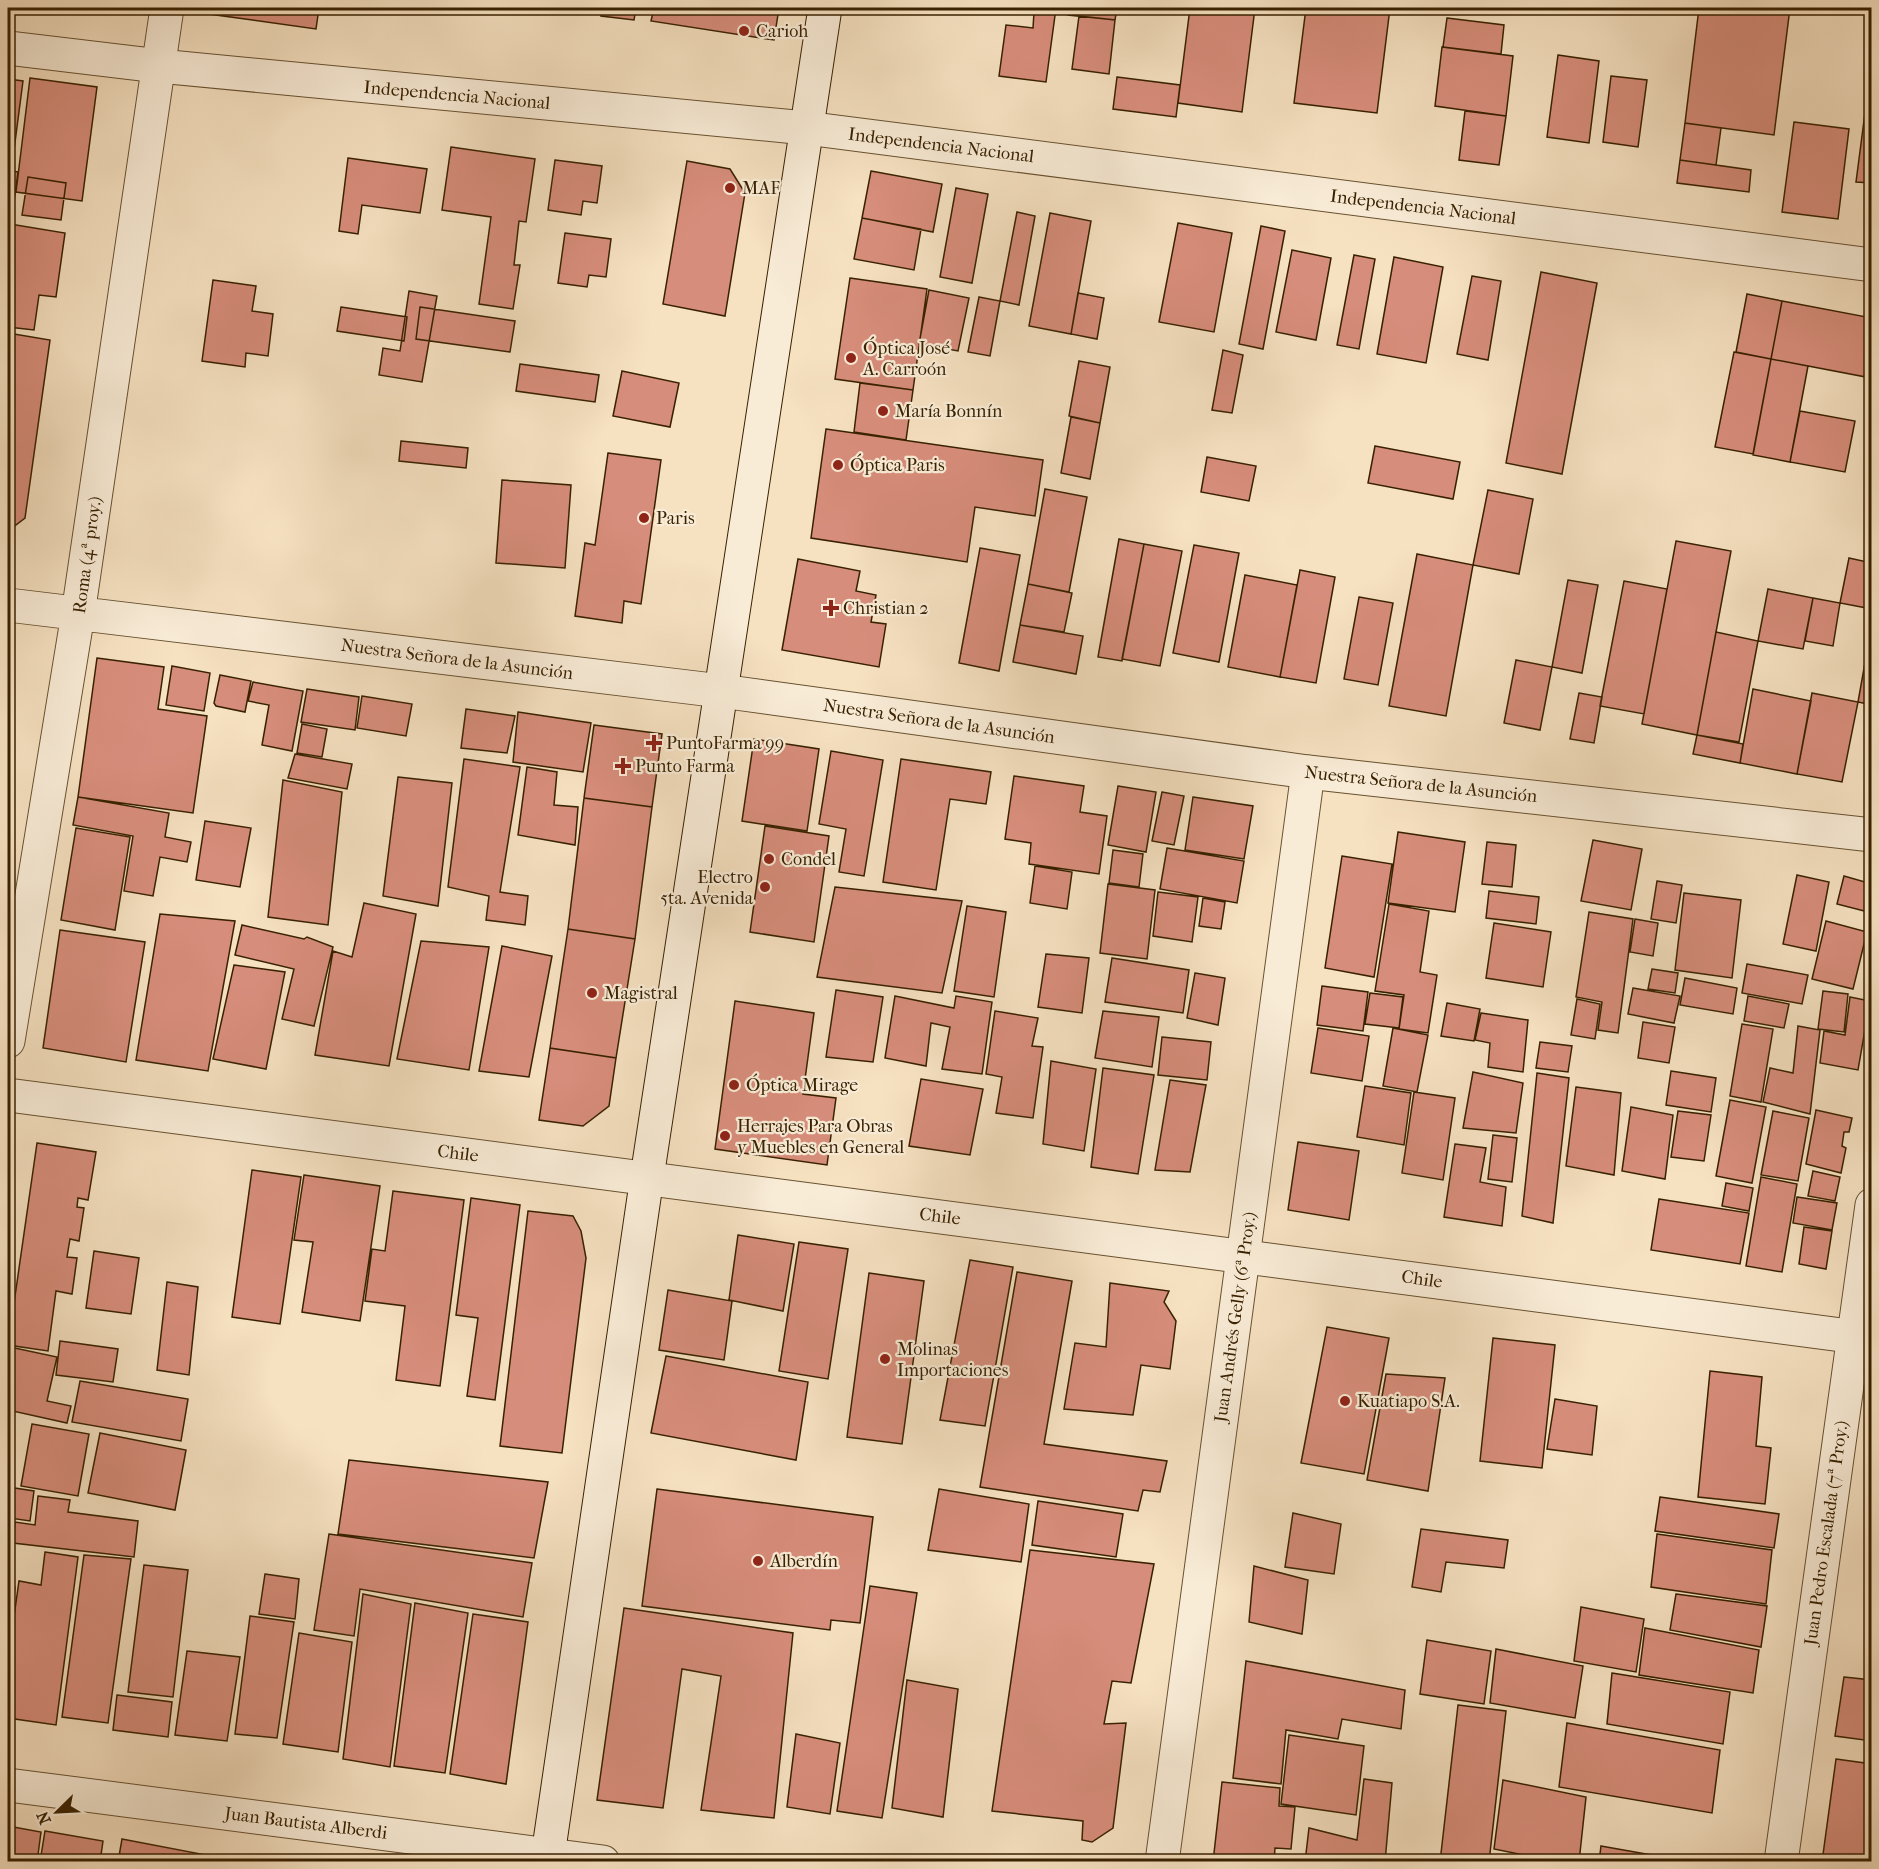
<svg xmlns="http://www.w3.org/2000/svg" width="1879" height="1869" font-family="'IM FELL French Canon',serif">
<rect width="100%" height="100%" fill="#f6e1c1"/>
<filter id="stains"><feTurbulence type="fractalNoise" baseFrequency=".00333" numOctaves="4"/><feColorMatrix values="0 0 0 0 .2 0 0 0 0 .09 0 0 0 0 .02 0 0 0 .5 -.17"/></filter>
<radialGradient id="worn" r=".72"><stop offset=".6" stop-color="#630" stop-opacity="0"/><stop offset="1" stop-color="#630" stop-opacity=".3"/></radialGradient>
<path fill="#d78d7b" stroke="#382100" stroke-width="1.5" d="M210,8h109l-3,21 -107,-15z
M602,8h34l-2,12 -33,-4z
M654,8h125l-5,32 -123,-19z
M1069,8h48l-2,12 -47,-5z
M1190,8h65l-13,104 -64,-9z
M1306,8h84l-13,105 -83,-10z
M1699,8h91l-16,127 -89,-12z
M1007,9l49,-1 -10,74 -47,-6 7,-51 27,3 1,-16z
M1079,16l36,4 -6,54 -37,-5z
M1447,18l57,7 -3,29 -58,-7z
M1442,47l71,9 -7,60 -71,-10z
M1558,55l41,6 -10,82 -42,-6z
M1872,59v124l-16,-1z
M1611,76l36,4 -9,67 -35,-5z
M1117,77l63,8 -4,32 -63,-8z
M30,78l67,9 -15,114 -66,-9z
M8,79l15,2 -9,69 -6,-1z
M1465,111l41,5 -7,49 -40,-5z
M1794,122l55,7 -11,90 -56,-7z
M1685,123l36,5 -5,37 -36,-5z
M451,147l84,12 -9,63 -7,-1 -5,44h6l-7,44 -34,-5 12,-87 -49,-7z
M348,158l79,11 -7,44 -58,-8 -4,29 -19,-3z
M555,160l47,6 -5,37 -14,-2 -2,14 -33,-5z
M1680,160l71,10 -2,22 -72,-9z
M687,161l43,8 15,24 -20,123 -62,-12z
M8,170l10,2 -5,37h-5z
M871,171l71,13 -9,48 -71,-14z
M28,177l38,6 -5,37 -39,-5z
M956,188l32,6 -16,89 -32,-6z
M1017,212l18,4 -16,89 -19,-4z
M1050,213l41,8 -20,113 -42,-8z
M862,218l59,11 -7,41 -60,-11z
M1178,223l54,10 -18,99 -55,-10z
M10,224l55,9 -9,64 -17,-2 -5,35 -26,-3v-85z
M1261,226l24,5 -22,118 -24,-5z
M565,233l46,6 -5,38 -17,-2 -2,12 -29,-4z
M1292,250l39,8 -15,82 -40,-8z
M1354,255l21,4 -16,90 -22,-4z
M1394,257l49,10 -17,96 -49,-9z
M1541,272l56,11 -35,191 -56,-11z
M1472,276l29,5 -13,79 -31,-6z
M850,278l77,11 -14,101 -78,-11z
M213,280l43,6 -4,25 21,3 -5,42 -22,-3 -1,14 -43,-6z
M929,290l40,8 -11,53 -39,-7z
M409,291l28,5 -15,86 -43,-7 4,-27 17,3z
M1078,293l26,5 -7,41 -26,-5z
M1747,294l35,7 -11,58 -35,-7z
M979,297l21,4 -10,55 -22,-4z
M1782,301l90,17v28l-6,31 -95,-18z
M341,307l66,10 -3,24 -67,-10z
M420,307l95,14 -5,31 -94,-13z
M8,333l42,7 -25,178 -17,13z
M1223,350l20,5 -11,58 -20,-3z
M1734,352l37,7 -18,95 -38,-7z
M1771,359l37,7 -18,96 -37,-7z
M1079,361l31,6 -10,56 -31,-7z
M520,364l79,11 -4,27 -79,-11z
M622,371l57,12 -9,44 -57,-11z
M860,383l53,7 -7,50 -52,-8z
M1800,411l55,10 -10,51 -55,-10z
M1071,417l29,6 -10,56 -29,-6z
M826,429l217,31 -8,56 -60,-9 -8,55 -156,-24z
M401,441l67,7 -2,20 -67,-7z
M1375,446l85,16 -7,37 -85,-16z
M608,453l53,7 -20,144 -17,-3 -2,22 -47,-7 10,-73 10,2z
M1207,457l49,9 -7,35 -48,-9z
M502,480l69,5 -6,83 -69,-5z
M1045,489l42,8 -18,95 -41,-8z
M1872,489v28l-5,-1z
M1488,490l45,9 -14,75 -46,-9z
M1119,539l25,5 -22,117 -24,-4z
M1676,541l55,10 -34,184 -55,-11z
M1144,544l38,7 -22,115 -38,-7z
M1194,545l45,8 -20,109 -46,-9z
M980,548l40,7 -21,116 -40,-8z
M1417,554l56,11 -27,151 -57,-10z
M1849,558l23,5v46l-32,-6z
M798,559l62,12 -4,20 20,4 -5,27 15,2 -7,43 -97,-17z
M1300,570l35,7 -19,106 -36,-6z
M1245,575l52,10 -17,92 -52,-10z
M1568,580l30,5 -16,88 -30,-6z
M1624,581l43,8 -23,125 -44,-8z
M1028,584l44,9 -8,39 -44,-7z
M1768,589l45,9 -10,51 -45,-8z
M1359,597l34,6 -15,82 -34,-6z
M1813,598l27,5 -7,43 -28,-5z
M1020,625l63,11 -7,38 -63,-12z
M1716,632l42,9 -19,101 -42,-7z
M1868,646l4,1v58l-14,-3z
M97,658l67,9 -6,42 49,7 -14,97 -115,-16z
M1516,660l36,7 -12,63 -36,-7z
M172,666l38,7 -6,38 -38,-6z
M220,675l31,6 -6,31 -29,-6 -2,-3z
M253,682l50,9 -11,60 -30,-6 7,-40 -21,-4z
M307,689l52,8 -4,33 -54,-8z
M1753,689l58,12 -14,73 -57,-11z
M1579,693l23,4 -8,46 -24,-4z
M1812,693l46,9 -16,80 -45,-8z
M362,696l50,8 -6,32 -49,-8z
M466,709l49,7 -8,37 -46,-5z
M518,712l73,11 -8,49 -70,-10z
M302,724l25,5 -5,28 -25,-4z
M594,725l68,9 -10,73 -68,-9z
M1697,735l46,9 -3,19 -47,-9z
M754,739l65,10 -12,82 -65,-10z
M831,751l52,9 -19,116 -25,-4 7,-43 -27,-5z
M295,754l57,10 -5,25 -59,-11z
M464,759l56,8 -20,125 28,4 -3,29 -39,-5 3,-24 -41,-9z
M901,759l90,13 -5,32 -36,-5 -14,91 -53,-8z
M527,767l30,5 -3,33 24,2 -3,38 -57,-10z
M1014,776l70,10 -4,26 27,4 -8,58 -70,-10 2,-21 -26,-4z
M398,777l54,6 -14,123 -55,-10z
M283,780l59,12 -14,133 -60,-8z
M1118,786l38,6 -10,60 -38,-7z
M1162,792l22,4 -10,49 -22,-4z
M78,797l91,16 -4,24 26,5 -4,20 -27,-5 -7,39 -29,-5 9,-55 -60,-11z
M1193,797l60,9 -9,53 -59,-9z
M584,798l68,9 -17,132 -67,-10z
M205,821l46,7 -11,59 -44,-7z
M765,826l64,10 -15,106 -64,-10z
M76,828l54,9 -15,93 -54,-10z
M1398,832l67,10 -10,70 -67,-9z
M1593,840l49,9 -11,61 -50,-9z
M1487,842l29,3 -4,42 -30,-3z
M1167,848l77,13 -7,42 -77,-14z
M1113,850l30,4 -4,33 -30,-4z
M1342,856l50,8 -18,113 -49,-9z
M1035,866l37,6 -5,37 -37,-6z
M1797,875l32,7 -13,69 -33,-7z
M1844,876l28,8v29l-35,-9z
M1657,881l25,4 -6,38 -25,-4z
M1108,884l47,6 -8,69 -47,-6z
M835,887l127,14 -20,92 -125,-16z
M1489,891l50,6 -3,27 -50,-6z
M1158,892l40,5 -6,45 -39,-6z
M1684,893l57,7 -9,78 -57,-8z
M1203,898l22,4 -4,27 -22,-3z
M364,903l52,11 -27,152 -74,-11 18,-104 19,6z
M1389,904l40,7 -9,61 17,3 -9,58 -29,-4 5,-34 -29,-4z
M967,906l39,6 -12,85 -40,-6z
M1589,912l44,7 -15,114 -20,-3 4,-28 -26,-5z
M160,914l75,7 -27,150 -72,-11z
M1635,919l23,4 -5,33 -23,-4z
M1826,921l41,11 -14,57 -41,-10z
M1494,923l57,9 -8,55 -57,-9z
M242,925l62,14 3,-2 26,10 -19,79 -32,-7 12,-50 -59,-14z
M568,929l67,10 -19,119 -66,-10z
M60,930l85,12 -19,120 -83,-14z
M421,941l68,6 -20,123 -72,-11z
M502,946l50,10 -23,121 -50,-6z
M1046,954l43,4 -7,55 -44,-6z
M1112,958l77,12 -6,43 -78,-11z
M1747,964l61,11 -6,29 -60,-11z
M234,965l51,7 -19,97 -53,-10z
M1652,969l26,4 -3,20 -27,-4z
M1195,973l30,5 -7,47 -31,-7z
M1685,978l52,10 -4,26 -53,-9z
M1322,986l46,6 -5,39 -46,-6z
M1633,988l47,8 -6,27 -46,-9z
M836,990l47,7 -10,65 -47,-5z
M1823,991l25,3 -4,38 -26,-3z
M1370,993l33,4 -4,31 -34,-4z
M895,996l59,12 2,-12 36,6 -10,72 -40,-5 8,-42 -19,-4 -5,43 -41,-8z
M1748,996l41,8 -5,24 -40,-7z
M1850,997l20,4 -12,69 -38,-7 4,-32 21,4z
M1577,999l23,5 -5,35 -24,-4z
M735,1001l79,12 -11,81 33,4 -9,67 -112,-16z
M1447,1003l33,6 -6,32 -33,-5z
M995,1011l43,7 -6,28 11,1 -10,71 -37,-5 6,-36 -16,-3z
M1103,1011l56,6 -7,50 -57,-9z
M1481,1013l47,7 -5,52 -35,-5 2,-24 -15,-3z
M1643,1022l32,5 -6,36 -31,-5z
M1742,1024l31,5 -12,73 -31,-6z
M1798,1026l22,4 -10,84 -47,-12 7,-34 23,5z
M1318,1028l51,8 -7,45 -51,-8z
M1393,1028l35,7 -11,57 -34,-6z
M1162,1037l49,5 -4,38 -49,-5z
M1540,1042l32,4 -4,26 -32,-4z
M550,1048l66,10 -7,48 -26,20 -44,-6z
M1051,1061l45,8 -12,82 -41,-7z
M1103,1068l51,7 -16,99 -47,-7z
M1671,1071l45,7 -5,34 -45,-7z
M1473,1072l50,11 -7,50 -53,-5z
M1537,1073l32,5 -16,145 -31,-7z
M921,1079l62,10 -13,66 -61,-9z
M1170,1080l36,5 -16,87 -35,-2z
M1365,1086l46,7 -7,52 -47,-8z
M1576,1087l45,6 -7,82 -48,-9z
M1414,1092l41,6 -12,82 -41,-7z
M1730,1100l36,7 -14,76 -36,-7z
M1631,1107l42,8 -8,64 -43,-8z
M1816,1110l36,8 -3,14h-5l-2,14 4,2 -5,25 -35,-9z
M1678,1111l33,4 -7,46 -33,-4z
M1773,1111l36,7 -11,63 -37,-6z
M1493,1135l24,3 -5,44 -24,-3z
M1298,1142l61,9 -10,69 -61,-10z
M37,1143l59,9 -8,48 -10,-2 -1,9 7,1 -5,33 -9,-2 -3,18 10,1 -5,36 -16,-3 -8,60 -40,-6z
M1455,1144l31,4 -6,34 26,5 -4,39 -58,-9z
M252,1170l49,7 -21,147 -48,-7z
M1813,1171l27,6 -5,24 -27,-5z
M304,1175l76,11 -20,135 -58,-9 11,-70 -19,-2z
M1761,1177l36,7 -15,88 -36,-6z
M1726,1183l27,5 -4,23 -27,-5z
M393,1191l71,9 -24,186 -44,-6 9,-74 -40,-5 7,-52 13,2z
M1797,1197l40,6 -5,27 -39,-7z
M471,1198l49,7 -25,195 -28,-4 11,-78 -22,-3z
M1659,1199l90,14 -9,51 -89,-14z
M528,1211l45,5 8,15 5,27 -24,195 -62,-7z
M1804,1227l28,4 -6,38 -27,-5z
M738,1235l56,9 -11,67 -54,-11z
M799,1242l49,7 -20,130 -49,-8z
M94,1251l45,7 -8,56 -45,-6z
M970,1260l43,7 -28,159 -45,-6z
M1017,1272l55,9 -28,163 123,17 -7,31 -17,-2 -5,21 -158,-24z
M869,1273l55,8 -22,163 -55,-7z
M167,1282l31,5 -9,88 -32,-5z
M1110,1283l59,8 -5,11 12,19 -6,48 -29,-4 -8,50 -69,-6 11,-66 31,4z
M668,1290l64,11 -8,59 -65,-10z
M1327,1327l62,11 -25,136 -63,-11z
M1493,1338l62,7 -13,123 -62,-7z
M60,1341l58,8 -5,33 -57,-7z
M10,1347l47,10 -10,44 24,5 -4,17 -59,-13v-54z
M666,1356l142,26 -12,78 -145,-27z
M1710,1371l52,6 -6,69 15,2 -6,56 -67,-7z
M1386,1374l59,4 -17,113 -61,-11z
M80,1381l108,18 -7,42 -109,-19z
M1555,1399l42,7 -5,49 -45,-6z
M32,1424l57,10 -11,62 -57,-10z
M100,1433l86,17 -11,60 -87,-17z
M349,1460l199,22 -14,76 -196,-24z
M8,1487l26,4 -4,30 -20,-3 -2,19z
M657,1489l216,28 -13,106 -29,-3 -1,10 -188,-24z
M939,1489l90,15 -8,58 -93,-12z
M38,1496l32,4 -2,12 70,9 -4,36 -121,-14 2,-21 20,3z
M1660,1497l119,17 -5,34 -119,-17z
M1038,1501l85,13 -7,43 -84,-12z
M1293,1513l48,11 -7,50 -49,-7z
M1421,1529l87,11 -4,28 -58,-6 -5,30 -29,-5z
M329,1534l203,29 -9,54 -163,-28 -6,47 -40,-6z
M1657,1534l115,16 -6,54 -115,-17z
M1030,1550l124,14 -23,119 -19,-2 -8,43 22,-1 -13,105 -21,14 -10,-2 1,-19 -91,-10z
M45,1552l33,5 -22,168 -48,-7v-59l11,-78 22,4z
M84,1555l47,4 -23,164 -46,-6z
M144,1565l44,5 -15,127 -45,-5z
M1254,1566l54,14 -6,54 -53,-12z
M265,1574l34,5 -4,40 -36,-5z
M8,1585l7,2 -7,58z
M870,1586l47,7 -35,225 -45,-7z
M363,1594l48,10 -21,163 -47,-8z
M1676,1594l91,12 -6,41 -91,-17z
M415,1603l53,10 -23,160 -51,-7z
M1581,1607l63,12 -8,53 -62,-11z
M624,1608l169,25 -19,185 -73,-8 20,-134 -39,-7 -19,139 -66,-8z
M473,1614l55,8 -22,162 -56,-10z
M250,1616l44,6 -17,116 -42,-4z
M1645,1628l114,22 -6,43 -114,-18z
M299,1633l53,9 -14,110 -55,-8z
M1427,1640l64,11 -7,53 -64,-10z
M1496,1649l87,17 -8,52 -85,-15z
M187,1651l53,6 -13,84 -52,-6z
M1246,1661l159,29 -4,39 -59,-10 -4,20 -52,-9 -5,54 -48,-6z
M1612,1673l118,19 -7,52 -116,-20z
M1844,1677l28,3v61l-37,-5z
M907,1680l51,9 -15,128 -51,-9z
M117,1695l55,7 -4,35 -55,-7z
M1458,1705l48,6 -17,151h-49z
M1567,1723l153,27 -8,63 -153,-26z
M796,1734l44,9 -10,71 -43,-7z
M1289,1735l75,11 -8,69 -75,-11z
M1836,1759l36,5v98h-50z
M1364,1779l28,4 -7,79h-80l4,-34 48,12z
M1503,1780l83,17 -7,65h-21l-64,-13z
M1222,1782l58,6 -1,18 16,1 -4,42 -16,-1 -1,14h-61z
M8,1826l33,6 -4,30h-29z
M45,1831l58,10 -3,21h-60z
M122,1839l84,16 -1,7h-87z
M1601,1846l90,16h-92z"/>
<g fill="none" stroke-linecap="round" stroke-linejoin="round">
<defs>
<path id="minor" d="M8,48l151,18 647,62 1066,137
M8,1785l595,77
M1162,1862l146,-1090
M1781,1862l91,-657"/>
<path id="tertiary" d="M8,605l713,86 587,81 564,63
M8,1041l70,-427 89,-606
M8,1095l1864,244"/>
<path id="secondary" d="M547,1862l100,-685 178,-1169"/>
</defs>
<use href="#minor" stroke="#685130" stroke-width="35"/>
<use href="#tertiary" stroke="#685130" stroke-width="35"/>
<use href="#secondary" stroke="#382100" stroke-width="35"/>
<use href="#minor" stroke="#f9ecd7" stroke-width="33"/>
<use href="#tertiary" stroke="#f9ecd7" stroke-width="33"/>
<use href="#secondary" stroke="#f9ecd7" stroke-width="33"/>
</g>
<g fill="#8f2418" stroke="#f9ecd7" stroke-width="2">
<circle cx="744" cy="31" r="6"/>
<circle cx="730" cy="188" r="6"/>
<circle cx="851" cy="358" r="6"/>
<circle cx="883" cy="411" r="6"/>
<circle cx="838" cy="465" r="6"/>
<circle cx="644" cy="518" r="6"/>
<path d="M828 599h6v6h6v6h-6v6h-6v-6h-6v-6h6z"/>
<path d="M651 734h6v6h6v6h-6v6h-6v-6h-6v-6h6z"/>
<path d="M620 757h6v6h6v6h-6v6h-6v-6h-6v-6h6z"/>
<circle cx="769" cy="859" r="6"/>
<circle cx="765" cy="887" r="6"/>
<circle cx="592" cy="993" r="6"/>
<circle cx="734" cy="1085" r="6"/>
<circle cx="725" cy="1136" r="6"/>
<circle cx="885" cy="1359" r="6"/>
<circle cx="1345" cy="1401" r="6"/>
<circle cx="758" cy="1561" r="6"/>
</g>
<g text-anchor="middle" stroke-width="4.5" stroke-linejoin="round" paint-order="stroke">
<g font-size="18" fill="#382100" stroke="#f9ecd7" text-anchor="start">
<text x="756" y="37">Carioh</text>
<text x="742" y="194">MAF</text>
<text x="863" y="354">Óptica José<tspan x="863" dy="21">A. Carroón</tspan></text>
<text x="895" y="417">María Bonnín</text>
<text x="850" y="471">Óptica Paris</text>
<text x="656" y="524">Paris</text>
<text x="843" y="614">Christian 2</text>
<text x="666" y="749">PuntoFarma 99</text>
<text x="635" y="772">Punto Farma</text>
<text x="781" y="865">Condel</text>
<text x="753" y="883" text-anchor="end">Electro<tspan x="753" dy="21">5ta. Avenida</tspan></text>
<text x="604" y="999">Magistral</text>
<text x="746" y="1091">Óptica Mirage</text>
<text x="737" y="1132">Herrajes Para Obras<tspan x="737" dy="21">y Muebles en General</tspan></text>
<text x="897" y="1355">Molinas<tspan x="897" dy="21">Importaciones</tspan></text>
<text x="1357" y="1407">Kuatiapo S.A.</text>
<text x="770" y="1567">Alberdín</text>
</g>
<g font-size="18" fill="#382100" stroke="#f9ecd7">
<text transform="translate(457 95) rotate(5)" y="6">Independencia Nacional</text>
<text transform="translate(941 145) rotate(7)" y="6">Independencia Nacional</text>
<text transform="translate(1423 207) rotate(7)" y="6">Independencia Nacional</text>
<text transform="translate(87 555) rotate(-82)" y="6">Roma (4ª proy.)</text>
<text transform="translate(457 659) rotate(7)" y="6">Nuestra Señora de la Asunción</text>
<text transform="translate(939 721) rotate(8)" y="6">Nuestra Señora de la Asunción</text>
<text transform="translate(1421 784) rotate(6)" y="6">Nuestra Señora de la Asunción</text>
<text transform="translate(458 1153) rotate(7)" y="6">Chile</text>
<text transform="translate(940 1216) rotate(7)" y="6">Chile</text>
<text transform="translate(1422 1279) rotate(8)" y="6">Chile</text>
<text transform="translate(1235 1317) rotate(-82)" y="6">Juan Andrés Gelly (6ª Proy.)</text>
<text transform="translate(1826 1533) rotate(-82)" y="6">Juan Pedro Escalada (7ª Proy.)</text>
<text transform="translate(306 1823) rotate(7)" y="6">Juan Bautista Alberdi</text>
</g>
</g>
<rect width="1879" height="1869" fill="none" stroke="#f6e1c1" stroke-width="30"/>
<rect x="9" y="9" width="1861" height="1851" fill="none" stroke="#382100" stroke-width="3"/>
<rect x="15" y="15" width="1849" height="1839" fill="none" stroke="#382100" stroke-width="1.5"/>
<g transform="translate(57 1812) rotate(246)" stroke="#f9ecd7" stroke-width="4.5" paint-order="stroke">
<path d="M0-4.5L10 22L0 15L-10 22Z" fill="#382100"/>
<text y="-9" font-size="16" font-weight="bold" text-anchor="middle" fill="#382100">N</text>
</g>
<rect width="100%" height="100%" filter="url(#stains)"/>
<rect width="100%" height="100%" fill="url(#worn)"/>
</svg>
